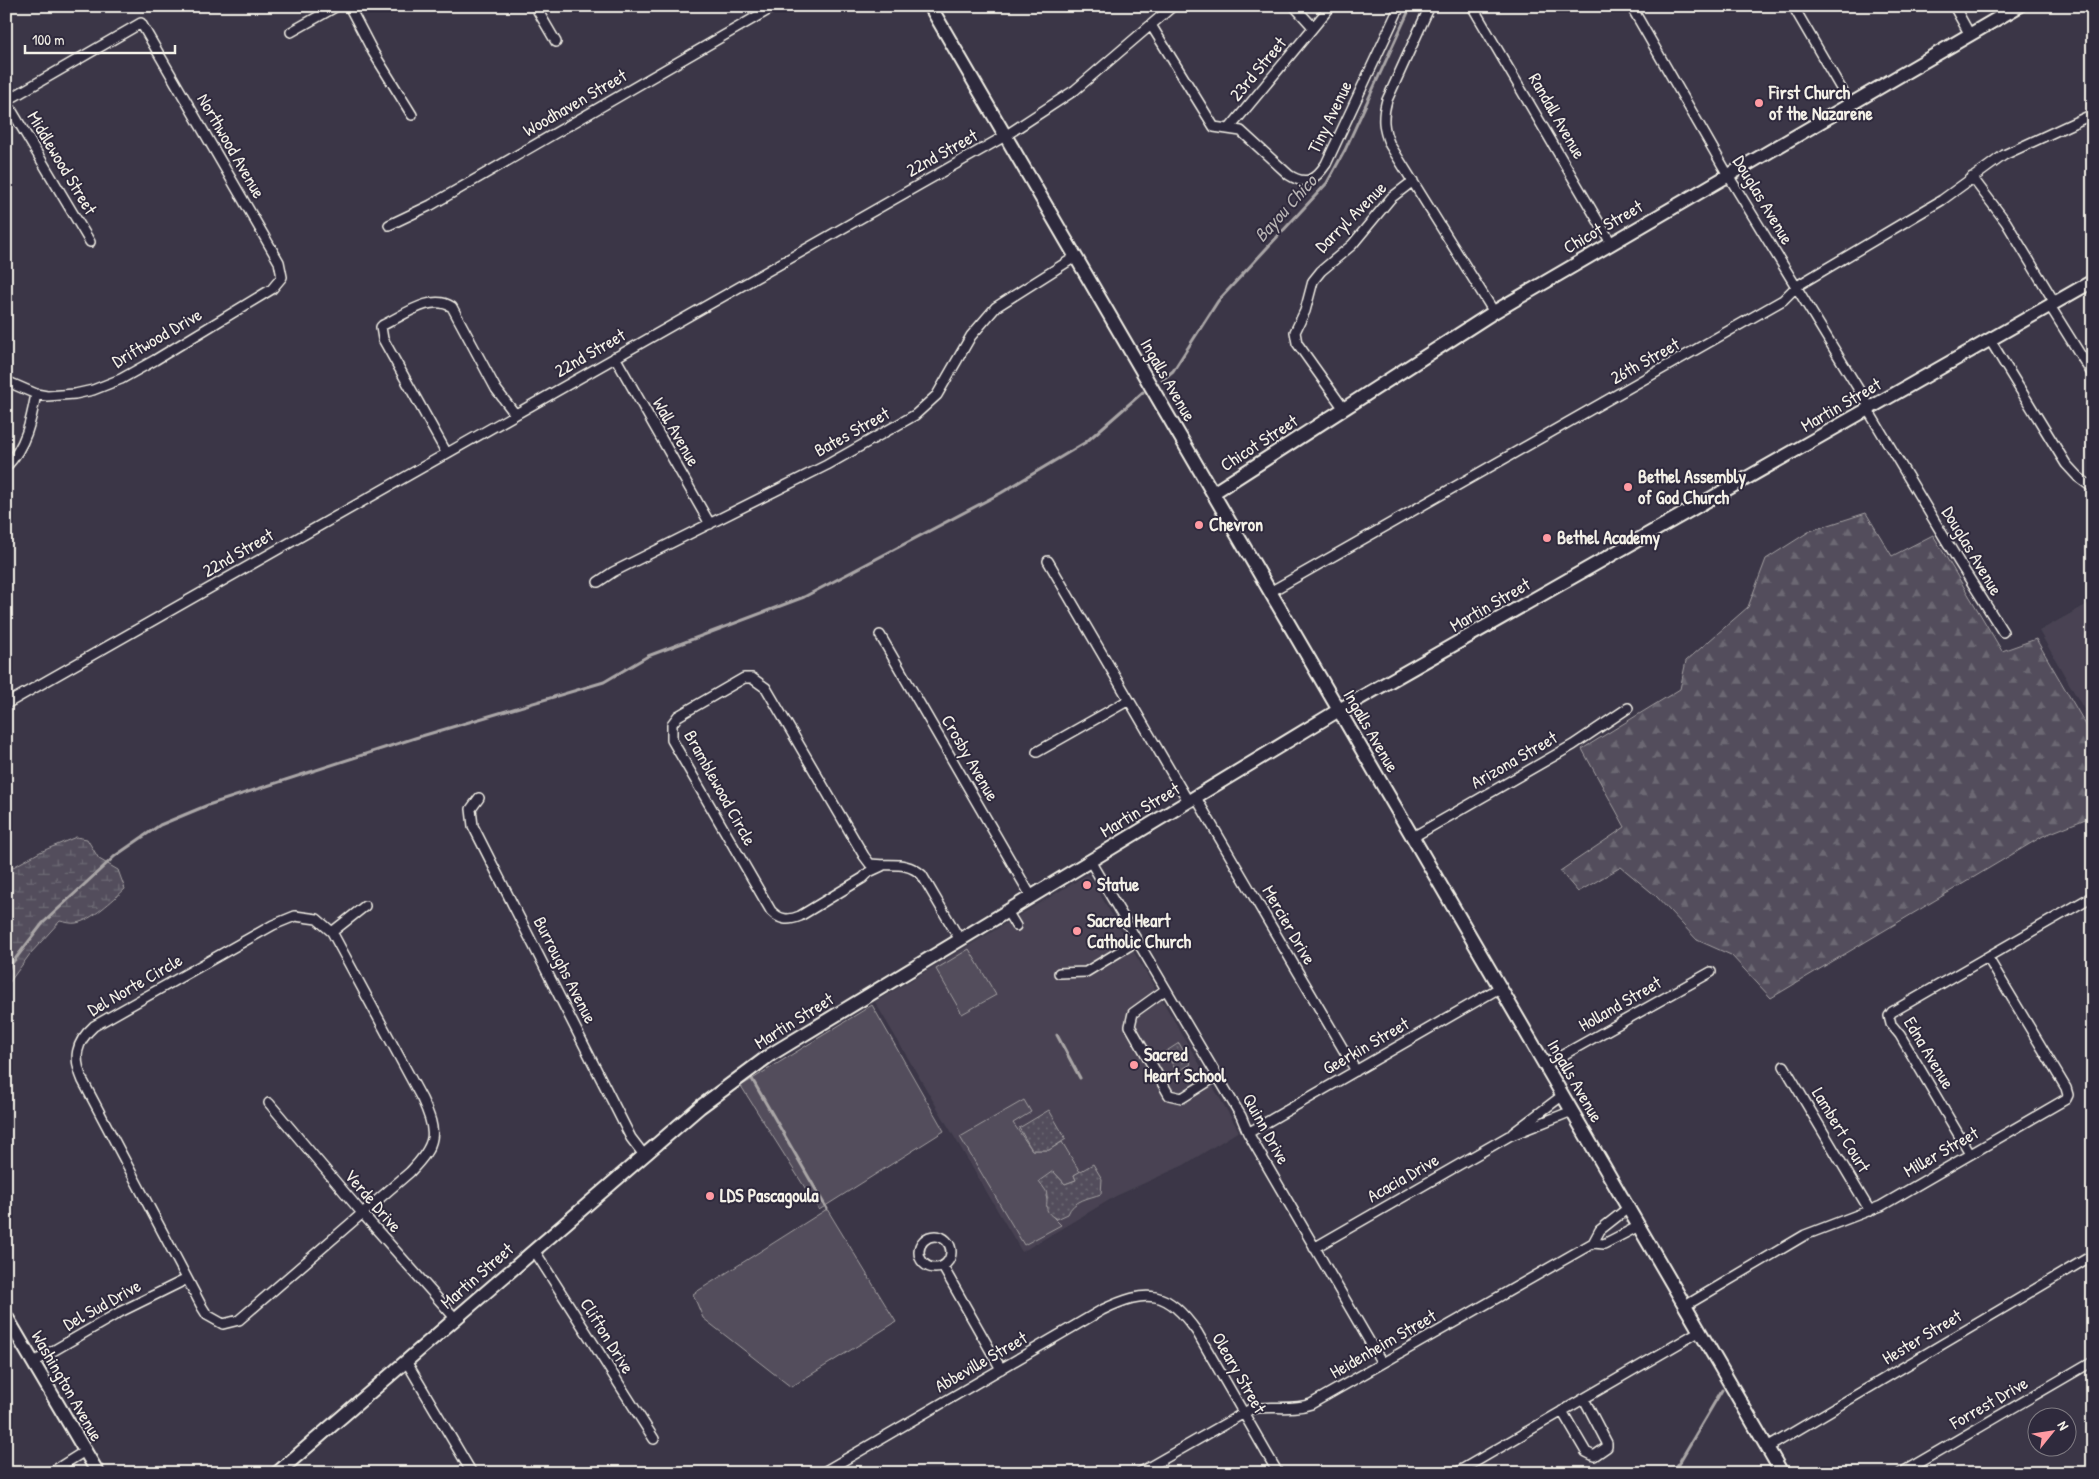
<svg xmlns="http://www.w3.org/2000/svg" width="2099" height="1479" font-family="'Patrick Hand',sans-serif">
<defs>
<pattern id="forest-firs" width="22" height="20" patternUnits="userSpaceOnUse" patternTransform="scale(1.25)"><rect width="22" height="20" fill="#534e5c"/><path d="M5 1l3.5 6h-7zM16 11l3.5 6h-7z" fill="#6c6873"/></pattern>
<pattern id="wetland-marsh" width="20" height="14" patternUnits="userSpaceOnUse" patternTransform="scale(1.25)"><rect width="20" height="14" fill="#534e5c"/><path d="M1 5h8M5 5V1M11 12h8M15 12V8" fill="none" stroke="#6c6873"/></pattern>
<pattern id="park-dots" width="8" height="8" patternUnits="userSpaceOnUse" patternTransform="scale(1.25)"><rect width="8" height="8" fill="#534e5c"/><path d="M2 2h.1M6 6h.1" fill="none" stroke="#6c6873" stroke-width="1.8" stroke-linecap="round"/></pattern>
</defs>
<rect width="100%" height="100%" fill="#3b3647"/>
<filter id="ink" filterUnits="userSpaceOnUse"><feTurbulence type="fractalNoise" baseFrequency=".02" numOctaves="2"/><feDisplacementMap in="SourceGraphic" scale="10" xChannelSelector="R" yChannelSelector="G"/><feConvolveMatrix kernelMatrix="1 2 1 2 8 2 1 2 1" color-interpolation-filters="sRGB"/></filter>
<g filter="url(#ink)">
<path fill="#484352" d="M2093,601v124l-54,-94z
M1088,874l151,257 -55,34 -68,31 -94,56 -147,-250z"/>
<path fill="#534e5c" stroke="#a4a0a2" d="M969,949l27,46 -34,19 -26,-45z
M872,1005l72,126 -125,79 -78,-124z
M1024,1100l7,12 -18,11 19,27h17l13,-8 18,30 -6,3 2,5 -11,4 -12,-13 -7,25 6,20 9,9 -37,20 -64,-108z
M827,1209l69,113 -105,65 -88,-69 -10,-24z"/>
<path fill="url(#forest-firs)" stroke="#a4a0a2" d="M1866,513l26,43 41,-21 69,116 34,-12 57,98v79l-50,20 -272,162 -40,-43 -34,-15 -41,-44 -35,-29 -43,25 -18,-21 65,-44 -43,-78 98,-60 6,-28 62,-54 18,-48 44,-28z"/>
<path fill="url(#wetland-marsh)" stroke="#a4a0a2" d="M76,837l11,2 12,20 19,11 7,19c-11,10 -34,32 -49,34 -4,1 -11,-1 -16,-2l-30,33 -24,33v-116l34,-19z"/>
<path fill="url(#park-dots)" stroke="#a4a0a2" d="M1179,1043l12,21 -14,8 -12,-20z
M1049,1110l17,29 -17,11h-17l-13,-22z
M1093,1164l9,15 -1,15c-11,4 -28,6 -33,20l-11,5c-17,-8 -7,-16 -11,-28 -2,-3 -5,-7 -7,-10l14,-10 12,13 11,-4 -2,-5z"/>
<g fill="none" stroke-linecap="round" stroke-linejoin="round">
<path stroke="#aaa6a7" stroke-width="3" d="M1162,380l11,-9 45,-70 109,-118 18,-33 66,-144
M6,971l37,-48 72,-67 45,-31 48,-20 207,-67 189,-56 44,-26 156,-59 197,-104 85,-51 57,-50
M1057,1035l23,43
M752,1079l75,130
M1673,1473l49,-83"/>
<defs>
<path id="street" d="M349,6l24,46 39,63
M535,6l21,36
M1294,6l19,21
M1430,6l-43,94c-5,17 -4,29 3,45l104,167
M1472,6l139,237
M1631,6l97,169 142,233
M1793,6l57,98
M1954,6l16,29
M1151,25l63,102 27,4 48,44c17,11 26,5 37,-11l74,-158
M291,32l46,-26
M6,101l135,-78 138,239 3,15 -10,12 -117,71 -34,19 -28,11 -18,4 -28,2 -11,-2 -30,-13
M6,101l84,141
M1229,129l102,-123
M1972,177l34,45 49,81
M389,225l42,-20 344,-199
M2050,306l43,69
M1990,340l76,124 12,13 15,11
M615,357l95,167
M1344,409l-47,-66 -2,-11 10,-21 8,-30 8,-10 31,-26 39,-47 22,-17
M1868,410l91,152 44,70
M446,452l-63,-113 -2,-12 2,-2c20,-9 48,-32 69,-18l44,82 19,25
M6,467c20,-21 25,-46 30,-73
M1048,561l140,240
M598,582l15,-10 214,-107 88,-50 22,-20 34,-59 25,-29 79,-50
M1270,592l513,-292 14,-14 145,-86 62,-45 89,-41
M880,635l151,261
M6,704l999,-568 70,-46 98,-84
M1037,752l92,-52
M1195,796l161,275
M479,798l-8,11 2,17 158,312 13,17
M1413,837l160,-92 55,-37
M1090,861l151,255 7,17 134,230
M882,866l-13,6 -6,6 -63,38c-12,5 -20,4 -29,-5l-99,-171v-16l6,-8 66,-38h8l14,10 98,168 6,8c20,3 36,-4 52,11l38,65
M1007,911l9,15
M295,916l22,3 15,13 90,167c16,34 15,45 -12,73l-171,148 -16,4 -16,-9 -5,-8 -119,-226c-10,-23 -8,-38 11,-55l179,-101z
M332,932l33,-26
M1059,973l27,-1 51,-31
M1165,990l-32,23 -3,13 39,69 13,3 35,-22
M1545,1065l166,-93
M1784,1066l86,145
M269,1103l93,110 93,105
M1248,1133l253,-146
M1513,1133l50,-38
M1970,1154l-70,-119 -9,-11 -2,-8 3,-4 201,-116
M919 1252a16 16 0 1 1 32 0a16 16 0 1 1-32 0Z
M1593,1243l7,-13 28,-22
M1314,1248l195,-112 63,-25
M534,1250l120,189
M943,1267l58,102
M1685,1306l120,-71 76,-29 185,-107 2,-4 -2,-7 -78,-130
M406,1361l66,112
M34,1362l86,-50 67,-33
M1562,1411l24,41 8,4 13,-9v-4l-23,-44
M1767,1448l326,-193
M50,1473l35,-22
M822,1473l280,-163c46,-22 65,-20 95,22l81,141
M1139,1473l112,-64c20,-4 40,2 60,-5l282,-161 11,1 35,-18
M1456,1473l244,-142
M1901,1473l192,-112"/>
<path id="secondary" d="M930,6l852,1467
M1213,493l281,-181 525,-306
M6,1316l92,157
M277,1473l423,-366 70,-52 569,-345 754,-429"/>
</defs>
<use href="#street" stroke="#f4f1e8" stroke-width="12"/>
<use href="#secondary" stroke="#f4f1e8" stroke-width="16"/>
<use href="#street" stroke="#2f2a3d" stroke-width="9"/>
<use href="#secondary" stroke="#2f2a3d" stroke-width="12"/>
</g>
</g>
<g fill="#ff9aa2" stroke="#2f2a3d" stroke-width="2">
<circle cx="1759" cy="103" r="5"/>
<circle cx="1628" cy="487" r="5"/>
<circle cx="1199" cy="525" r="5"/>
<circle cx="1547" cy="538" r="5"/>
<circle cx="1087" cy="885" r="5"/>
<circle cx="1077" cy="931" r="5"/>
<circle cx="1134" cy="1065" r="5"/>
<circle cx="710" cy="1196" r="5"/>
</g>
<g text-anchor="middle" stroke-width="4" stroke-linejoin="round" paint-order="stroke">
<g font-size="18" fill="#f4f1e8" stroke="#2f2a3d">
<text transform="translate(1258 69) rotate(-50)" y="6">23rd Street</text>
<text transform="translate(575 103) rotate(-30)" y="6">Woodhaven Street</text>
<text transform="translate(1557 116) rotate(60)" y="6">Randall Avenue</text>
<text transform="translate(1330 117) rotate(-64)" y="6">Tiny Avenue</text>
<text transform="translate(231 146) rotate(60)" y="6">Northwood Avenue</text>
<text transform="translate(942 153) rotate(-29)" y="6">22nd Street</text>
<text transform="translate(62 163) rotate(59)" y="6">Middlewood Street</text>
<text transform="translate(1763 200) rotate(59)" y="6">Douglas Avenue</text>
<text transform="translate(1351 217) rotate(-45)" y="6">Darryl Avenue</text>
<text transform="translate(1603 227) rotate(-30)" y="6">Chicot Street</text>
<text transform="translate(157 338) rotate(-30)" y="6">Driftwood Drive</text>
<text transform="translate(590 353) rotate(-30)" y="6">22nd Street</text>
<text transform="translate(1645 361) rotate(-29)" y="6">26th Street</text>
<text transform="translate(1168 380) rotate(60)" y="6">Ingalls Avenue</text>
<text transform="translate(1841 405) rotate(-30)" y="6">Martin Street</text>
<text transform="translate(676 432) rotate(60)" y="6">Wall Avenue</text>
<text transform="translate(852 432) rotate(-29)" y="6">Bates Street</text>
<text transform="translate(1259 443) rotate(-33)" y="6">Chicot Street</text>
<text transform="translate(1972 551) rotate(59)" y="6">Douglas Avenue</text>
<text transform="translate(238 553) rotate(-30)" y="6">22nd Street</text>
<text transform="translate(1490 605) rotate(-30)" y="6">Martin Street</text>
<text transform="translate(1371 731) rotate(60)" y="6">Ingalls Avenue</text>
<text transform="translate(970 758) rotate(60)" y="6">Crosby Avenue</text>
<text transform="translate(1514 760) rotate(-30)" y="6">Arizona Street</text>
<text transform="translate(720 788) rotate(61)" y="6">Bramblewood Circle</text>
<text transform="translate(1140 810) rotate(-31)" y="6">Martin Street</text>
<text transform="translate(1289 925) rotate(60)" y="6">Mercier Drive</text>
<text transform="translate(565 970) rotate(63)" y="6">Burroughs Avenue</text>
<text transform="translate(135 985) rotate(-30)" y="6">Del Norte Circle</text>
<text transform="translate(1620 1004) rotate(-30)" y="6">Holland Street</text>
<text transform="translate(794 1021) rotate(-32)" y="6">Martin Street</text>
<text transform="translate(1366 1046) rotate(-30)" y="6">Geerkin Street</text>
<text transform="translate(1929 1053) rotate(59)" y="6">Edna Avenue</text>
<text transform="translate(1575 1081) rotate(60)" y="6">Ingalls Avenue</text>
<text transform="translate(1266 1129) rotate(61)" y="6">Quinn Drive</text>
<text transform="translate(1841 1130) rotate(59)" y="6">Lambert Court</text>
<text transform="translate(1941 1152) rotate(-30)" y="6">Miller Street</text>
<text transform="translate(1403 1178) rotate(-30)" y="6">Acacia Drive</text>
<text transform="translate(373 1201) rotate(49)" y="6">Verde Drive</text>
<text transform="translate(477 1276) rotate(-41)" y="6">Martin Street</text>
<text transform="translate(102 1305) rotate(-29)" y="6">Del Sud Drive</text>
<text transform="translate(607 1336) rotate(58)" y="6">Clifton Drive</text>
<text transform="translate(1922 1337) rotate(-31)" y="6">Hester Street</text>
<text transform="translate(1383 1344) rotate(-30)" y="6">Heidenheim Street</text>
<text transform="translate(981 1362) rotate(-30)" y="6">Abbeville Street</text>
<text transform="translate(1239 1373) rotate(60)" y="6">Oleary Street</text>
<text transform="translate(67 1386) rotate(60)" y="6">Washington Avenue</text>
<text transform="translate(1989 1403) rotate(-30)" y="6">Forrest Drive</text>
</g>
<g font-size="18" font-weight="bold" fill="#f4f1e8" stroke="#2f2a3d" text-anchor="start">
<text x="1769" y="99">First Church<tspan x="1769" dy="21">of the Nazarene</tspan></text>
<text x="1638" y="483">Bethel Assembly<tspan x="1638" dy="21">of God Church</tspan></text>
<text x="1209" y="531">Chevron</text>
<text x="1557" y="544">Bethel Academy</text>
<text x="1097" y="891">Statue</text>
<text x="1087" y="927">Sacred Heart<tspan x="1087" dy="21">Catholic Church</tspan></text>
<text x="1144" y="1061">Sacred<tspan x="1144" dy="21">Heart School</tspan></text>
<text x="720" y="1202">LDS Pascagoula</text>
</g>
<g font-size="19" font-style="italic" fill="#b6b2b2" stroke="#2f2a3d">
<text transform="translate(1285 208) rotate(-48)" y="7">Bayou Chico</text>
</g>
</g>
<rect width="2099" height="1479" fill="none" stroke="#2f2a3d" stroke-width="25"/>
<rect x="12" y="12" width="2074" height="1454" fill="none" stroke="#f4f1e8" stroke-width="2" filter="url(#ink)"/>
<g transform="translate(2052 1432) rotate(60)"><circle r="24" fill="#2f2a3d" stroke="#7e7a81"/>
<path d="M0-4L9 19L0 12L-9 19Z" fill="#ff9aa2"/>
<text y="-8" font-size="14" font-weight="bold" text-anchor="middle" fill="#f4f1e8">N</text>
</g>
<path d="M25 45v8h150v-8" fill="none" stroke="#f4f1e8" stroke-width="2.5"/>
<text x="32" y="45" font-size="15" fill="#f4f1e8" stroke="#2f2a3d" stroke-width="4" paint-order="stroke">100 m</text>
</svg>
